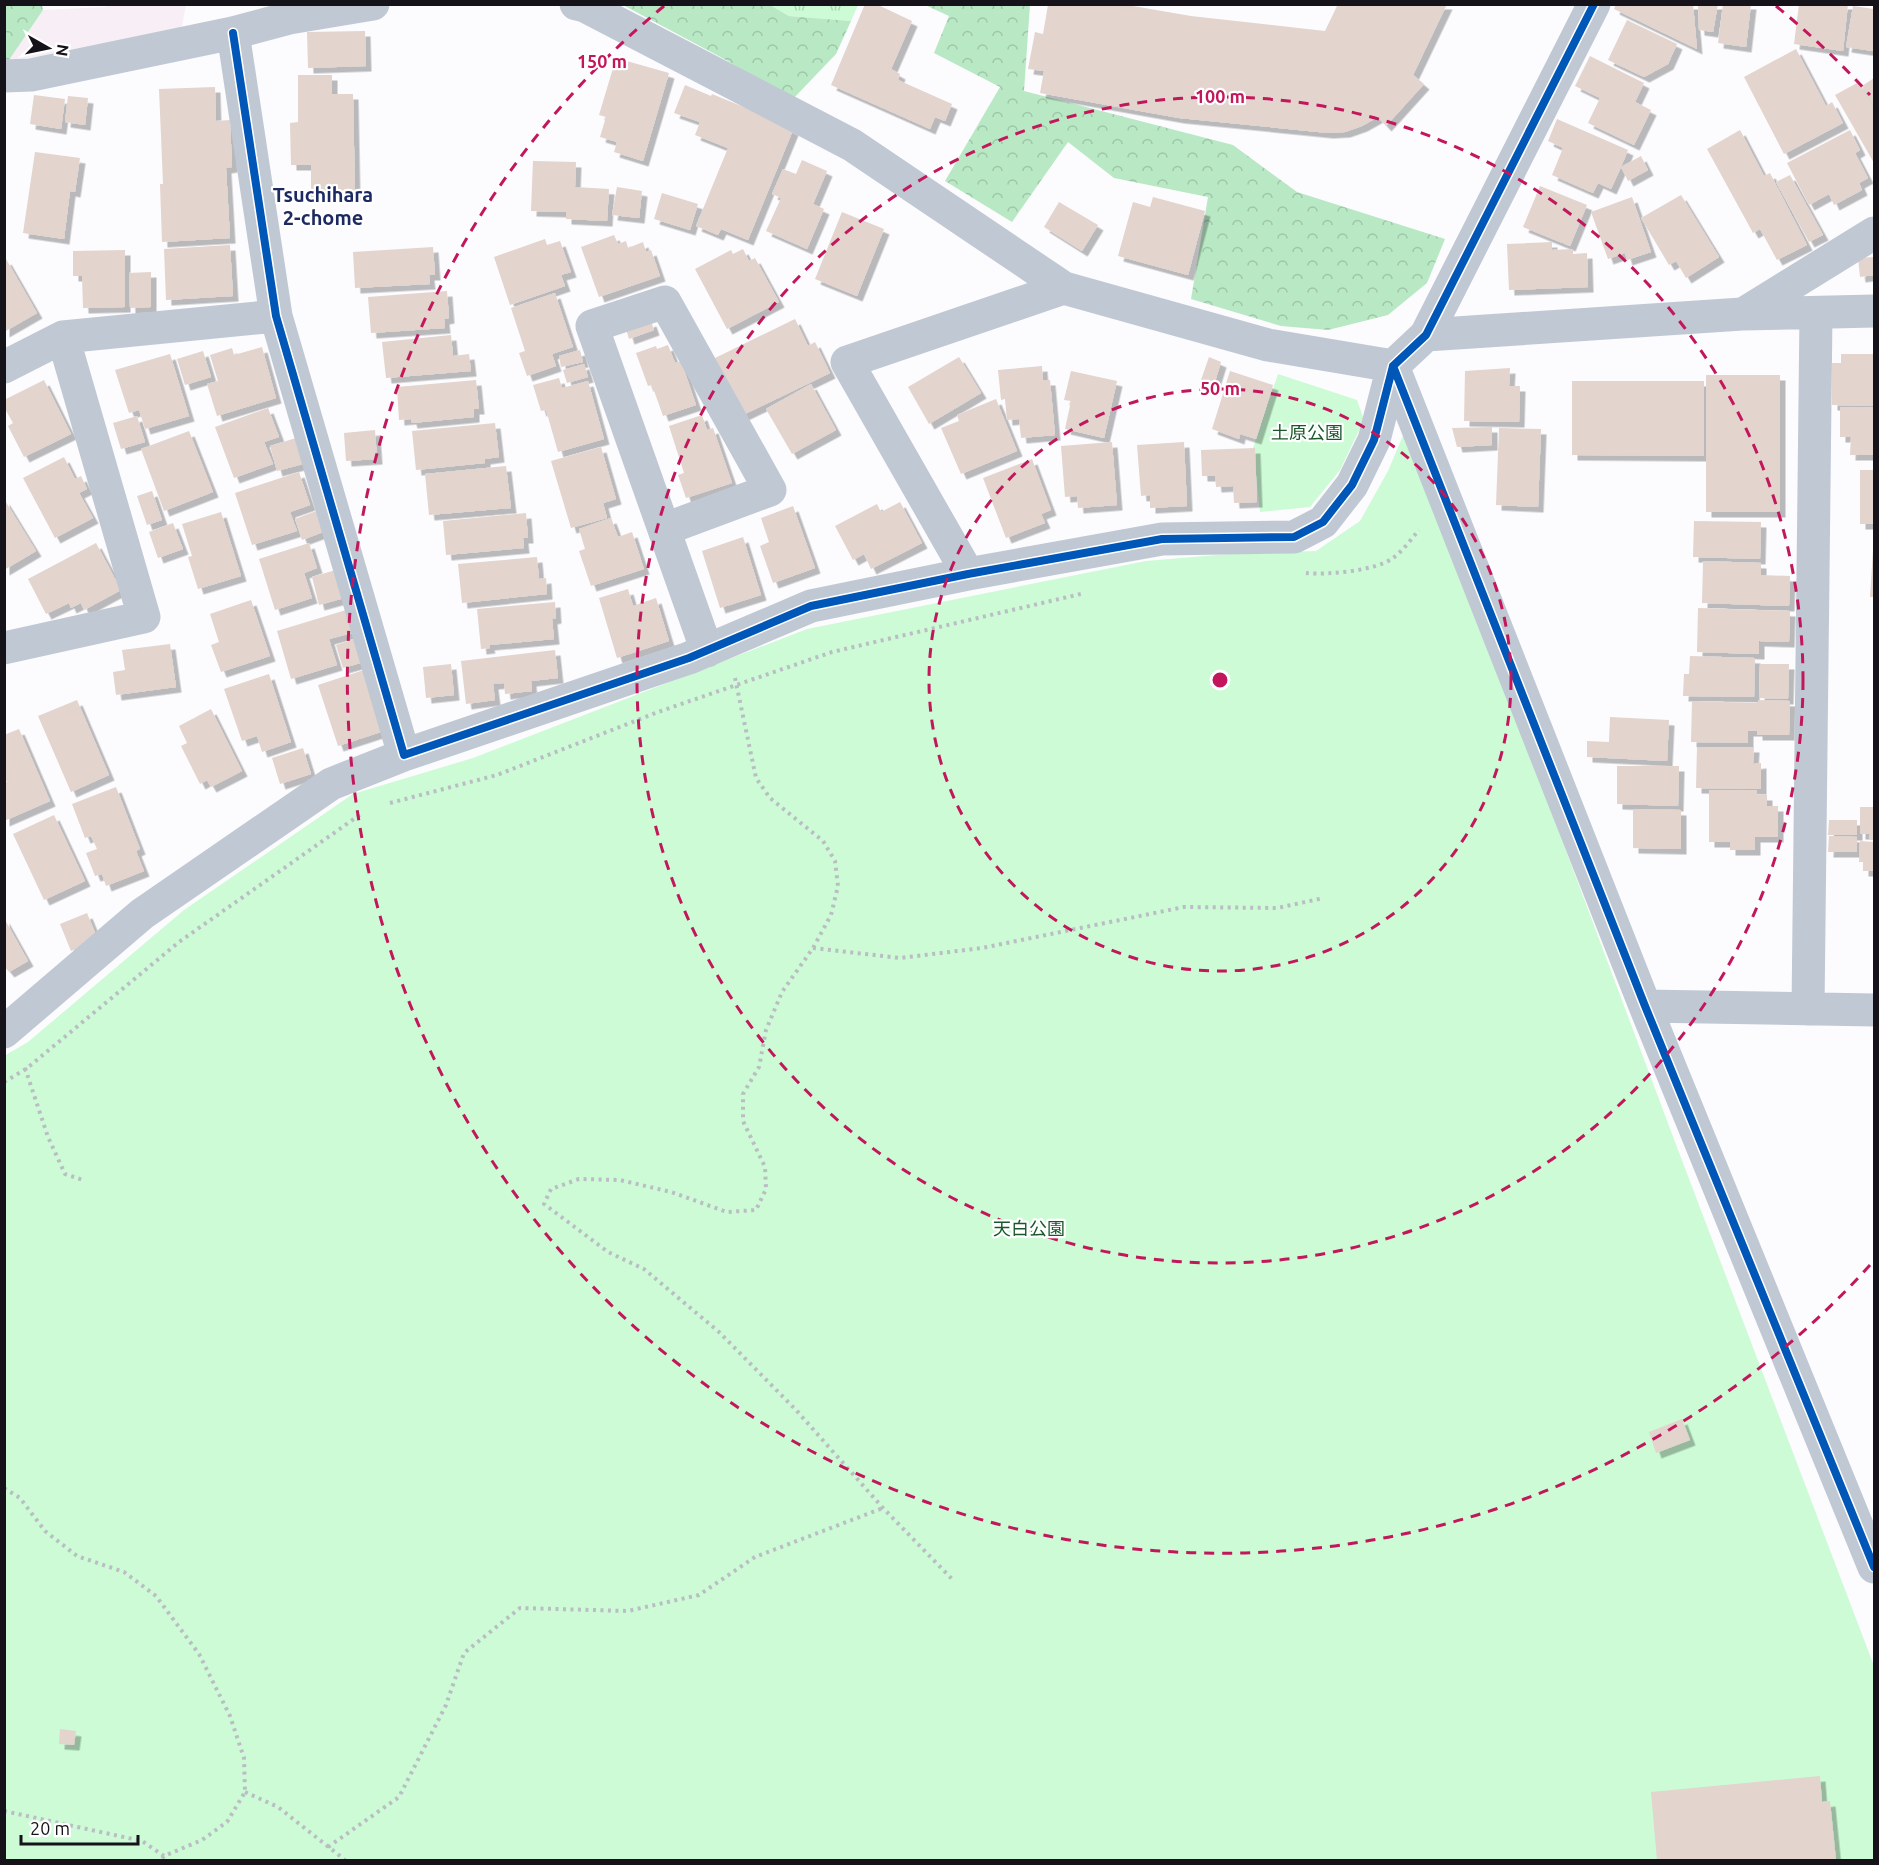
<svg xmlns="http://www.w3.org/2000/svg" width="1879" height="1865" font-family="Ubuntu,'Noto Sans JP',sans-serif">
<defs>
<pattern id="grass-tufts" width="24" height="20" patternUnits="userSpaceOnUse" patternTransform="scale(1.5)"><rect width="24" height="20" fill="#ccfbd6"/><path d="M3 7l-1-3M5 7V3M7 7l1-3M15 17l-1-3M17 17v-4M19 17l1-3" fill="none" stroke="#aed6b7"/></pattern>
<pattern id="forest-crowns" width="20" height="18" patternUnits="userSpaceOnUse" patternTransform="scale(1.5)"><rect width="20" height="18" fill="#b9e8c4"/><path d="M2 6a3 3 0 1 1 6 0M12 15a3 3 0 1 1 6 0" fill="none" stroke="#9ec6a8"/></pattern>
<filter id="shadow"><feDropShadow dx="5.5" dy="5.5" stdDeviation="0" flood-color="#0004"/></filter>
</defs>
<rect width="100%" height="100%" fill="#fcfbfe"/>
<path fill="#f8eef6" d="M110,4l76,1 -5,26 -116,23 -56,6 34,-50 62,-3z"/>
<path fill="url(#grass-tufts)" d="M770,5h88l-7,16 -62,-5z"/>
<path fill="url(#forest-crowns)" d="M4,5h38l1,5 -34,50 -4,1z
M623,5h147l19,11 62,5 -15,33 -45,47 -65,-41z
M925,5h105l-6,86 209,54 64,47 148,47 -18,44 -39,32 -60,15 -47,-4 -90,-27 17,-102 -94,-19 -46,-36 -56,80 -67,-41 55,-94 -66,-34 15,-37z"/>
<path fill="#ccfbd6" d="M1278,374l79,26 7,20 -24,50 -30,37 -50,5 -7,-64z
M1407,426l265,708 202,532v194h-1869l-1,-804 24,-14 156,-132 169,-116 120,-36 334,-129 339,-68 83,-7 87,-3 44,-30 28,-50z"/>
<path fill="#e3d4cd" filter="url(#shadow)" d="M865,4h11l36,17 -21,48 9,5 -2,6 54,24 -7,17 -10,-4 -5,12 -99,-44z
M1338,4h109l-34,71 11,9 -38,42 -8,-9 -16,9 -17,6 -17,1 -149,-15 -139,-25 4,-22 -16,-2 7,-37 8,2 5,-29h79l64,11 134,15z
M1616,4h77l4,45 -83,-40z
M1698,4h20l-5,28 -14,-2z
M1723,4h28l-5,43 -28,-4z
M1799,4h49l-5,47 -49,-7z
M1853,6l21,3 -1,42 -27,-4z
M1627,20l50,24 -9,20 -24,13 -36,-17z
M365,31l1,35 -58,2 -1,-36z
M1796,49l30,57 6,-4 11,21 -59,31 -40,-77z
M1590,56l54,27 -9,19 16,8 -17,35 -46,-22 12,-25 -25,-12z
M616,58l53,15 -26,88 -29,-9 3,-10 -17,-5 6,-20 -7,-2z
M298,75h34v19h21l2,102 -44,1v-32h-20l-1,-42 8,-1z
M1874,78v29l-12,-21z
M1859,82l15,27v54l-39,-68z
M685,85l26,11 1,-2 51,21 30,15 -45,110 -27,-11 -3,6 -22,-9 32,-78 -33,-13 5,-13 -26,-9z
M215,87l1,34 14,-1 2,47 -6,1 4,70 -68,4 -2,-58h3l-4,-95z
M34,95l31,4 -4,30 -31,-5z
M68,96l20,2 -3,27 -20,-3z
M1557,119l71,31 -7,17 20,-11 7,14 -20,11 -7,-14 -10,22 -13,-6 -5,10 -41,-18 11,-27 -15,-7z
M1740,130l24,46 6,-3 37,72 -30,15 -17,-31 -7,4 -46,-84z
M1850,130l10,20 -5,3 13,25 -9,5 3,7 -28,15 -5,-11 -20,11 -22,-42z
M35,152l45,6 -5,34 -5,-1 -6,48 -41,-6z
M802,160l25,11 -14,33 11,5 -17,40 -41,-18 15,-33 -9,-4 11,-25 13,5z
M533,161l43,1 -1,25 34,2 -2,32 -41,-2v-7l-35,-1z
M1790,175l33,60 -14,7 -33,-60z
M1540,186l47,19 -17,41 -47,-19z
M617,187l25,4 -3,27 -27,-3z
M662,193l36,11 -8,26 -36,-11z
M1681,195l38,62 -33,21 -10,-17 -7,4 -28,-47z
M1153,197l52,14 -17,64 -70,-19 15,-54 17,5z
M1632,197l19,55 -24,8 -2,-7 -17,6 -17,-47z
M1059,202l39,23 -16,26 -38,-24z
M842,212l42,17 -27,67 -42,-17z
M614,235l4,9 8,-3 2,7 15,-6 3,10 5,-2 9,26 -61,21 -18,-50z
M545,239l2,6 13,-4 11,31 -10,3 4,11 -55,19 -16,-48z
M1552,242v8l21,-1v5l14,-1 1,34 -79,3 -2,-46z
M230,245l3,51 -67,4 -2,-51z
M433,247l2,28h-6l1,9 -75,4 -2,-36z
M743,249l6,12 6,-3 24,44 -52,27 -32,-60 36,-19 2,4z
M125,250v57l-42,1 -1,-32h-9v-25z
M1874,257v18l-14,2 -2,-19z
M6,259l31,54 -33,19v-71z
M151,272v35l-21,1 -1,-35z
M447,291l2,27 -5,1 1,9 -74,5 -3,-36z
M555,293l18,54 -21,7 4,12 -29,10 -8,-23 6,-2 -14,-43z
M795,319l13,27 7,-4 15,31 -87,42 -28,-57z
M651,321l3,9 -25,9 -3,-10z
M451,335l2,21 16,-2 2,17 -85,7 -4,-36z
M668,345l7,18 6,-2 15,44 -33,11 -11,-31 -4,1 -12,-33 20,-7 1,3z
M262,347l14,51 -59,18 -10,-32 11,-3 -8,-26 22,-7 2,7z
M580,350l3,12 -22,5 -2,-11z
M203,351l8,26 -26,8 -8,-26z
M170,354l19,62 -44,13 -6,-19 -10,3 -14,-43z
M1841,354h33v52l-42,-1v-42h9z
M959,357l22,36 -52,31 -21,-37z
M1209,357l12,5 -7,23 -13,-5z
M584,364l4,13 -21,6 -4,-13z
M1042,366l1,14h7l5,55 -34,3 -2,-19 -12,1 -2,-21 -4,1 -3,-30z
M1510,368l-1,18h11l-1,36 -55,-1 1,-50z
M1071,371l46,10 -13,57 -39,-9 6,-28 -7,-1z
M1230,371l43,14 -17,54 -16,-5 -1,5 -27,-10z
M1706,375h74v137h-74z
M559,378l3,10 26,-7 16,58 -46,13 -12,-42 -5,1 -8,-26z
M44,380l27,54 -47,23 -16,-31 5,-3 -9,-16v-7z
M476,380l3,29h-5v8l-62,6 -1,-4 -12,1 -2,-33z
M1572,381h132v75l-132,-1z
M811,384l25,46 -44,24 -26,-45z
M996,399l21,52 -56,23 -20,-46 18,-7 -2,-6z
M1840,407h34v48h-24l1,-18h-11z
M268,408l11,29 -15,5 9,22 -39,14 -19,-51z
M702,415l5,15 6,-2 19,55 -46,15 -8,-23 6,-2 -15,-47z
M137,416l8,26 -24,7 -8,-26z
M495,423l4,34 -14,2v4l-69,7 -4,-39z
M1492,427v18l-35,2 -5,-19z
M1499,428l42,1 -3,78 -42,-2z
M375,430l2,29 -31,2 -2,-28z
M189,431l24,61 -49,19 -23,-62z
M296,438l7,26 -26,7 -7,-25z
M1112,442l5,63 -39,3 -1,-12 -12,1 -4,-51z
M1184,442l3,64 -37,2v-13l-9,1 -4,-51z
M601,447l15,52 -13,4 4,15 -36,10 -20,-67z
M1255,448l2,54 -23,1 -1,-17 -17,1 -1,-11h-13l-1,-26z
M64,457l11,22 6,-3 6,13 -8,4 14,25 -38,20 -32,-60z
M1032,459l19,51 -10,4 4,9 -39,15 -23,-60z
M506,466l5,42 -82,7 -4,-41z
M1860,470h14v54h-14z
M299,472l11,33 -20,7 7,19 -45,14 -17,-52z
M152,491l10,29 -15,5 -10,-29z
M4,499l32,52 -32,19z
M900,502l22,41 -51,26 -7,-15 -11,6 -18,-34 42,-22 4,8z
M793,506l22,62 -42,15 -13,-37 9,-4 -8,-24z
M319,510l7,21 -24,9 -7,-21z
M221,512l20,64 -43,13 -10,-32 4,-1 -10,-32z
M526,513l2,25h-5l1,10 -78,7 -3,-34z
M611,518l7,19 14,-5 12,37 -53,17 -12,-35 6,-2 -6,-20z
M1694,521l67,1 -1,37 -67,-2z
M173,523l10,26 -25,9 -9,-26z
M743,537l18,58 -41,13 -18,-57z
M96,543l25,47 -37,20 -3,-7 -10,5 -2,-5 -23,11 -18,-35z
M309,543l8,25 -13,5 8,25 -37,12 -16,-51z
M1873,550h1v47h-4z
M537,557l2,22 7,-1 1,16 -85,9 -4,-39z
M1703,561l58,2v12l29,1 -1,30 -87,-3z
M339,569l9,28 -29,8 -7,-28z
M628,589l5,17 23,-8 13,43 -52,17 -18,-60z
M251,600l19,56 -49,16 -10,-27 8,-3 -9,-28z
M555,602l1,16 -4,1 2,20 -65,6 1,3 -9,1 -4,-40z
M1698,608l92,3 -1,31 -30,-1v13l-62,-2z
M346,610l6,23 -23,6 8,26 -46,14 -14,-48z
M357,638l7,24 -21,6 -7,-23z
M170,644l6,43 -60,8 -3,-23 12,-2 -3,-20z
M555,650l3,28 -27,3 1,10 -27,3 -1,-11 -11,1 2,16 -29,4 -5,-43z
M1690,656l65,2 -1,39 -71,-1 1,-22h5z
M451,664l3,31 -28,3 -3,-31z
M1760,664h29l-1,35 -29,-1z
M367,669l20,61 -49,16 -20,-61z
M269,674l22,68 -29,10 -5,-16 -15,5 -18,-52z
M77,700l32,75 -38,17 -33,-76z
M1758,700l32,1 -1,34h-32v-4h-9v12l-57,-1 1,-41 66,2z
M211,709l31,62 -31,16 -4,-7 -7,4 -19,-38 6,-3 -8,-17z
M1610,717l59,3 -2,41 -80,-4v-16l22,1z
M19,729l31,72 -46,20v-38l3,-1 -3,-6v-41z
M1697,747h57l-1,17 8,-1v26l-65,-1z
M303,748l8,26 -31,10 -8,-26z
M1617,766h62l-1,40 -61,-2z
M116,787l24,62 -4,2 8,20 -38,15 -4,-12 -7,2 -9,-23 11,-4 -6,-13 -6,2 -13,-34z
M1709,790h48v5h10v11h11v31h-23v13h-25v-8h-21z
M1860,807h14v33h-5l1,-6h-10z
M1633,809l48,1v39l-48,-1z
M54,815l31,66 -41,19 -31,-66z
M1829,820h28v15h-29z
M1829,836l28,1v15h-29z
M1860,841l14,1v29h-11v-9h-4z
M87,913l11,27 -27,11 -11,-27z
M4,918l24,43 -19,11 -5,-6z
M1682,1419l8,21 -34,13 -7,-21z
M60,1729l16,2 -2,14 -15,-1z
M1820,1776l2,26 8,-1 6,59h-179l-6,-68z"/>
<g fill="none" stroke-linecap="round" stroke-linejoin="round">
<path stroke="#babec4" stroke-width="4" stroke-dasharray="3 4.5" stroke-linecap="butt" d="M1306,573c22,2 69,-2 87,-15 10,-7 18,-19 26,-28
M735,678l21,100 14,20 53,43 12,20 3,25 -7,29 -18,33 -31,44 -16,38 -7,37 -16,27v27l22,46 1,22 -10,21 -29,2 -56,-20 -51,-12 -41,-1 -28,10 -7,15 64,48 36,17 75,63 77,78 87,98 69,71
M390,803l107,-28 161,-63 174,-60 253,-59
M813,948l87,10 82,-10 202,-41 93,1 47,-10
M25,1068l23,69 17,37 18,6
M4,1082l22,-13 153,-127 182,-128
M4,1488l16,10 25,33 32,25 47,16 32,24 43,58 31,62 14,42 1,34 -18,30 -25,18 -38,16 -3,4
M245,1792l33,15 67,53
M4,1811l138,30 22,15
M328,1847l71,-50 47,-92 18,-52 56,-45 108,3 71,-16 56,-38 128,-49"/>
<path stroke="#c0c8d3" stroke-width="33" d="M576,4l9,2 267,139 212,143 204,57 125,21
M233,33l43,283 128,439 285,-97 122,-52 157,-32 194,-35 132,-2 29,-15 29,-37 22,-45 19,-74 33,-31 168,-331
M4,76l27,-1 202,-42 56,-15 84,-14
M1743,314l131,-81
M1426,335l316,-21 132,-3
M1393,366l252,640 229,561
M4,367l59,-30 213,-21
M665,529l105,-39 -105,-188 -73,24 115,325
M968,574l-121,-212 217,-74
M4,648l140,-31 -81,-280
M1645,1006l229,4
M1808,1009l8,-696
M4,1032l138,-118 189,-130 73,-29"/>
<defs>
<path id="cycleway" d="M233,33l43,283 128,439 285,-97 122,-52 157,-32 194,-35 132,-2 29,-15 29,-37 22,-45 19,-74 33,-31 168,-331
M1393,366l252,640 229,561"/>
</defs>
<use href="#cycleway" stroke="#fff" stroke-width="11"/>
<use href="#cycleway" stroke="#0057b8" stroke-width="8"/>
</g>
<g fill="none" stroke="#c2185b" stroke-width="3" stroke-dasharray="10 8">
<circle cx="1220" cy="680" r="291"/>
<circle cx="1220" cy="680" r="583"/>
<path d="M1870 1265A874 874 0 1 1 664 6M1776 6A874 874 0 0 1 1870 95"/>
</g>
<g text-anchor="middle" stroke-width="4.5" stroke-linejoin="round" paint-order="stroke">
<g font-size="18" fill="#1a572b" stroke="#fff">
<text x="1307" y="439">土原公園</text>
<text x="1029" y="1235">天白公園</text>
</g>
<g font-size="20" font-weight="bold" fill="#1c2a61" stroke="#fff">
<text x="323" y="202">Tsuchihara<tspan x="323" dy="23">2-chome</tspan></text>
</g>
</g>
<circle cx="1220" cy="680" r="9" fill="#c2185b" stroke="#fff" stroke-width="3"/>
<g font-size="18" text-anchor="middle" font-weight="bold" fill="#c2185b" stroke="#fff" stroke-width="4.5" stroke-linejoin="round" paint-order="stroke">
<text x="602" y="68">150 m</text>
<text x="1220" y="103">100 m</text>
<text x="1220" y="395">50 m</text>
</g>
<rect width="1879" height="1865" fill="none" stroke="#16121a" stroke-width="12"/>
<g transform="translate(48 48) rotate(99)" stroke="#ffffff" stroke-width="4.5" paint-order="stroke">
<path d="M0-4.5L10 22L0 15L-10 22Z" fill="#16121a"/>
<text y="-9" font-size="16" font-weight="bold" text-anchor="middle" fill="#16121a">N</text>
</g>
<path d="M21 1835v9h117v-9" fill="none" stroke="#16121a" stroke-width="3"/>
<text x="30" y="1835" font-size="18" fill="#16121a" stroke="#ffffff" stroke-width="4.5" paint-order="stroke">20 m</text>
</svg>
